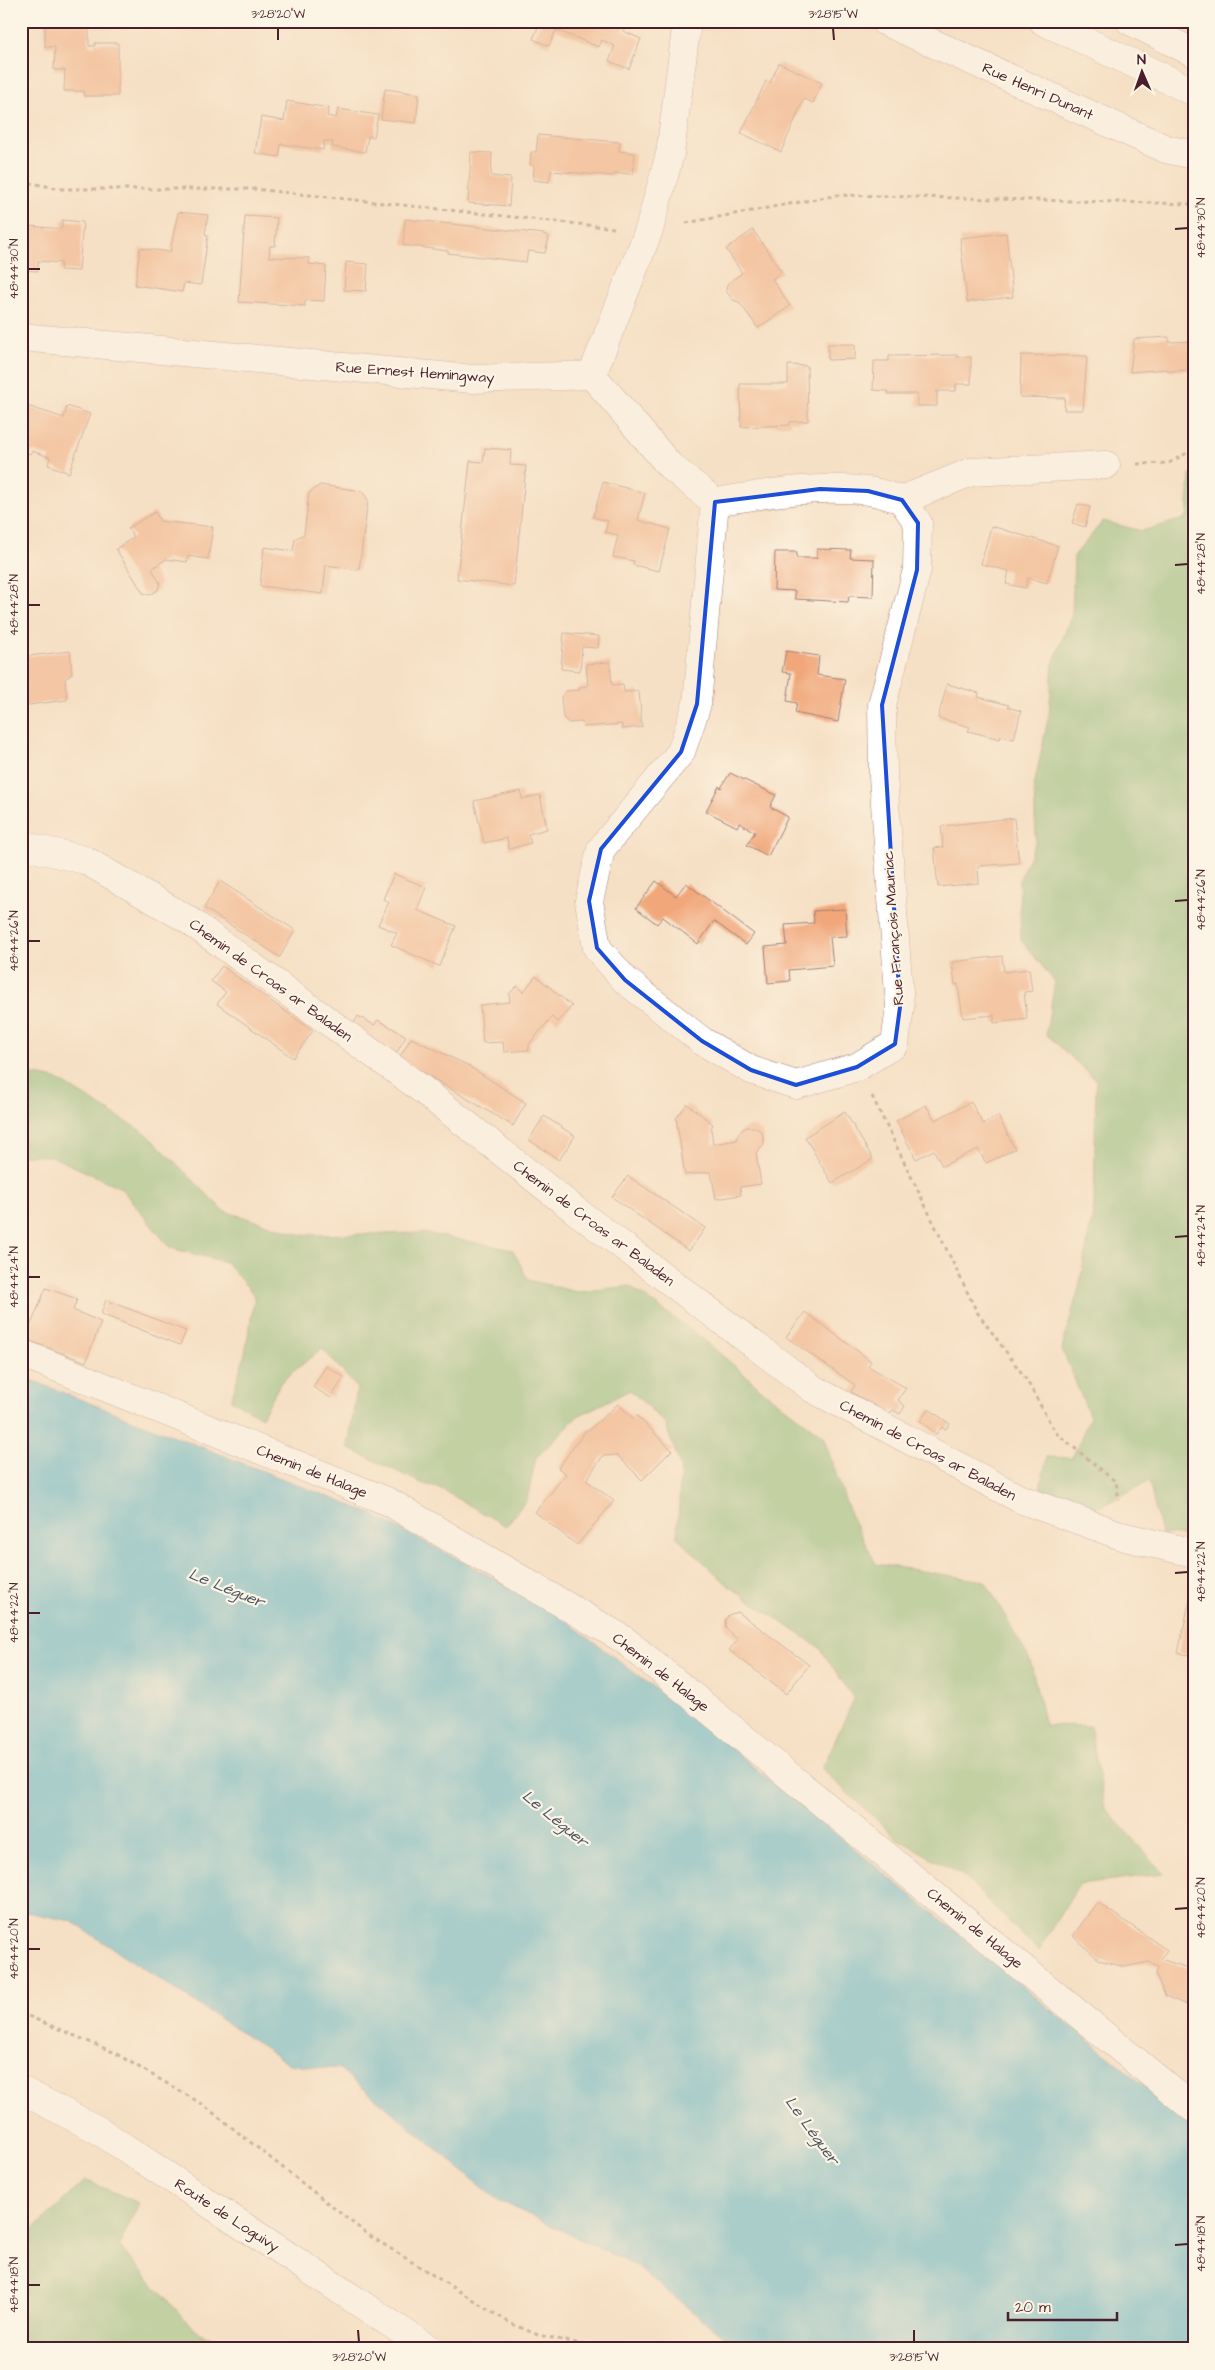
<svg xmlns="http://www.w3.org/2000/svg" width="1215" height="2370" font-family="'Architects Daughter',sans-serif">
<rect width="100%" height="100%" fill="#fcf5e5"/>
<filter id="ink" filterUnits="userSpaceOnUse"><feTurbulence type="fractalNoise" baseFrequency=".02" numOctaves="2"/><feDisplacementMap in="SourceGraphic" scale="10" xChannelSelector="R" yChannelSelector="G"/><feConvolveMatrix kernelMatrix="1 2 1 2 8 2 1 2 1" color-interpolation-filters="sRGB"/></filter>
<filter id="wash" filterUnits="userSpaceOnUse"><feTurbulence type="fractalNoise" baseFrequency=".0096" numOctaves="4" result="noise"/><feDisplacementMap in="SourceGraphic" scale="20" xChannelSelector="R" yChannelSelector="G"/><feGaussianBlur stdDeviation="1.12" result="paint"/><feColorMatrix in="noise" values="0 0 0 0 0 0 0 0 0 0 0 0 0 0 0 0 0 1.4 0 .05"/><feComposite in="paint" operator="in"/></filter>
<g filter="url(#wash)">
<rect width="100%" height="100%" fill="#f6e0c5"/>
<path fill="#84bc79" stroke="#676e52" d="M1194,473v1063l-33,-2 -12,-53 -53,28 -56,-21 7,-31 25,1 18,-41 -28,-68 17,-62 15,-79 2,-128 -50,-46 9,-52 -34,-42 -2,-59 17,-40 -2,-55 15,-72 4,-50 19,-50 2,-58 29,-35 39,10 45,-13 3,-43z
M21,1072l35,7 92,56 76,76 78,24 122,-2 89,17 15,30 49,12 53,-6 73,53 63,54 57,43 27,78 26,50 109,17 45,79 15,65 45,1 15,82 59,66 -85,10 -41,67 -76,-76 -66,-37 -74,-69 32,-70 -34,-51 -90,-61 -53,-50 4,-69 -16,-45 -35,-33 -52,26 -42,42 -9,41 -21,27 -67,-38 -18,-5 -73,-35 9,-60 -35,-40 -41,34 -19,35 -31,-17 14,-47 10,-57 -29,-34 -56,-14 -49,-60 -70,-32 -30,-1z
M85,2180l54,23 -20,43 73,81 37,22h-208v-108z"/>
<path fill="#50b6ce" stroke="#4d6a7c" d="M21,1376l346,136 177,92 151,115 499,407v223h-455l-103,-83 -138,-66 -158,-131 -51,-5 -218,-143 -50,-10z"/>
<g id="blocks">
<path fill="#f1a77a" d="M45,21h44v25h6v-3h23v53h-34v-5h-20l1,-21h-11l1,-23h-10z
M541,21h86l-4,10 18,8 -12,30 -20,-8 6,-15 -13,-6 -3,7 -43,-17 -7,16 -16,-7z
M779,63l43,20 -9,20 -9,-4 -23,53 -40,-19 25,-52 4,2z
M385,89l34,5 -3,29 -35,-4z
M287,101l42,7 -2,8 9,2 2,-9 40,6 -4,22 -6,-1 -3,16 -33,-5 1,-5 -9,-1 -1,9 -42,-6 -2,13 -24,-4 6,-36 23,4z
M538,135l82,7 -1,9 16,2 -2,21 -18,-1 -1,3 -63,-5 -2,11 -16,-2 1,-14 -4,-1 1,-13h5z
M471,152l21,1 -1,23 20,2 -2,28 -41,-3z
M178,212l30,3 -3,19 3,1 -7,50 -17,-2 -2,9 -47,-7 5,-37 30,4z
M245,216l32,2 -2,28h-5l-1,11 40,1v6l17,2 -2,35 -19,-1v6l-66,-4z
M405,219l139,15 5,3 -4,16 -17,-2 -2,11 -78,-9v-2l-45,-6z
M62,220l21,2 -4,49 -19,-1 1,-7 -23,-2v10l-17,-1v-32h7l1,-12 33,3z
M753,230l29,42 -10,7 18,27 -32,22 -19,-26 -6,-2 -7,-9 1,-7 15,-11 -16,-24z
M1006,233l7,64 -46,5 -7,-64z
M346,262l22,2 -2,27 -22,-1z
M1169,337v5l25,-1v29l-26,1v-2l-38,3 4,-33z
M828,344h27v15l-27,1z
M957,355v2h14v27h-15v7h-19v15h-20v-12h-29v-3l-15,-1 1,-29h15v-5z
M1021,355l66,1 -4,54h-19l1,-12 -45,-1z
M788,365l19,1 1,55 -18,1v3l-49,2 -1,-43h48z
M21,404l43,14 3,-12 23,8 -21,59 -21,-8 2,-8 -18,-6 -2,3 -9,-3z
M485,448l26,2 -1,15 16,1 -12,120 -57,-7 13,-118 13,1z
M603,482l42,11 -7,27 32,9 -11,42 -26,-6 1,-4 -21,-4 5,-22 -13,-3 3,-11 -15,-4z
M320,485l42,6 6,9 -9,70 -33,-5 -3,29 -63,-8 4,-39 29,4 2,-12 9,-5 5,-41z
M1078,504l12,3 -5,20 -13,-4z
M155,512l5,9 53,6 -5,32 -20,-3 -1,6 -21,-3 -14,10 8,14 -2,7 -8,5 -7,-2 -27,-44 18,-12 -6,-9z
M991,526l67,20 -11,37 -19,-5 -3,10 -19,-4 3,-13 -28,-7z
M817,549l34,1 -1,8 24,1 -1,38 -24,-1 -1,6 -53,-3v-8l-21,-1 1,-38h22l-1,6h21z
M564,633l35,3 -1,12 -16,-1 -2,24 -19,-2z
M70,651l2,23 -7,5 2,21 -46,6v-49z
M786,651l33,5 -2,19 28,4 -7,43 -43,-9 2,-10 -10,-2 4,-28 -9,-1z
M610,662l2,23 11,-1 1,8 15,-1 3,36 -20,2v-5l-39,3 -1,-5 -13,1 -6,-5 -2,-21 5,-6 14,-1 -1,-3 9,-1 -2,-22z
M947,684l32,9 -1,4 31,8 -1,2 13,4 -7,28 -13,-3 -1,3 -32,-8 2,-4 -32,-9z
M730,773l46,22 -6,12 18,10 -20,39 -21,-11 8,-13 -16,-9 -2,4 -31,-16 13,-25 2,2z
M521,791l1,8 18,-4 7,34 -19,5 3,9 -22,6 -2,-11 -23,5 -10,-42z
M1014,818l5,45 -41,3 1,17 -41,4 -4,-39 9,-1 -2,-21z
M394,874l32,13 -9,23 39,16 -17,40 -48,-21 6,-12 -19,-8 11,-23 -6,-3z
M220,881l75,49 -15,27 -76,-49z
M656,881l20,15 10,-13 68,51 -8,11 -32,-24 -16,23 -35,-27 -6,7 -21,-16z
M845,909l2,27 -17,1 3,29 -44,4 1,11 -22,2 -3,-36 22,-2 -2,-20 29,-2 -1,-12z
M1002,956l2,16 25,-3 3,22 -8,1 3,27 -33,4v-8l-31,3 -5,-34 -3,1 -3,-23z
M222,966l91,65 -20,27 -76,-54 9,-12 -15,-11z
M536,976l36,30 -15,16 -5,-5 -23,27v6l-25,2 -1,-10 -20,1 -3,-38 30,-3 -1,-8 8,-8 6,6z
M358,1016l16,9 4,-5 28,16 -11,20 -43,-29z
M411,1038l56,27 59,38 -13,23 -114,-68z
M971,1102l12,22 15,-8 17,33 -29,14 -8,-14 -36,17 -8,-16 -18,9 -20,-38 30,-16 9,15z
M687,1104l26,20 -2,4 2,16 24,-4 2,-8 8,-5h8l7,5 2,12 -8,9 5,31 -21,3 1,8 -25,4 -5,-27 -26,3 -9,-57z
M845,1112l28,47 -41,24 -27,-46z
M544,1116l31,20 -16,24 -30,-20z
M628,1176l77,52 -16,23 -77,-54z
M46,1288l31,11 -4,11 28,12 -15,40 -61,-23z
M106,1300l80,31 -6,14 -79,-31z
M805,1312l66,49 -3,5 38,22 -8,12 7,6 -5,8 -7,-4 -4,4 -38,-22 4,-7 -69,-48z
M326,1366l18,11 -13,21 -18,-11z
M618,1404l15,14 3,-3 36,35 -30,30 -25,-25 -14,1 -17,24 28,21 -37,44 -42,-33 31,-38 -8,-6 29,-39 2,1z
M929,1409l21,15 -5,6 -3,-3 -6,7 -16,-13z
M1194,1581v75l-16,-3z
M738,1612l71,53 -23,29 -57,-44 9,-10 -12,-11 -1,-8 3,-6z
M1097,1902l70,48 -6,9 33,11v38l-29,-12 -9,-21 2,-8 -9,-5 -25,5 -25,-7 -26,-24z"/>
</g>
</g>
<g filter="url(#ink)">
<use href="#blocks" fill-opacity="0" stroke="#a08078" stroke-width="1"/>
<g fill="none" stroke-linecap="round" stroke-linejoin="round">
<defs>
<path id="minor" d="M21,337l452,42 119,-4 57,-145 21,-76 17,-133
M592,375l78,91 45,36 -18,202 -16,48 -80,97 -12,52 8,47 28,32 77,61 49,29 45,15 61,-18 38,-23 5,-37 -17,-231 -1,-71 35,-135 1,-47 -16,-23c-11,-3 -23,-8 -34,-9 -50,-7 -103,3 -153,11
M902,500l69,-28 135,-7
M21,845l64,15 102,59 232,168 156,123 238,179 207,110 105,38 69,16
M21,1353l368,149 234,137 571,470
M21,2090l77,40 331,219"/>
<path id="major" d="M884,21l282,128 28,6
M1043,21l151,71
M1130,21l64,32"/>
</defs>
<use href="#minor" stroke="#a08078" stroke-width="29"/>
<use href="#major" stroke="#a08078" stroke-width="29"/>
<path stroke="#a08078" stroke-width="3" stroke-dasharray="4 4" stroke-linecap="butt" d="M21,181l40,8h193l361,39
M686,223l152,-28 356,9
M1137,464l32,-1 25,-14
M872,1096l105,216 49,67 29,53 61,50 3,18
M21,2013l92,39 89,52 165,130 143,89 28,12 38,8 12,6"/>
<use href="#minor" stroke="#fff" stroke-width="28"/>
<use href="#major" stroke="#fff" stroke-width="28"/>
</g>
</g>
<path d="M0 0H1215V2370H0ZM820,489l48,2 34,9 16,23 -1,47 -35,135 18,302 -5,37 -38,23 -61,18 -45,-15 -49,-29 -77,-61 -28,-32 -8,-47 12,-52 80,-97 16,-48 18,-202z" fill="#f6e0c5" fill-opacity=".55" fill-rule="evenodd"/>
<path fill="none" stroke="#1d4ed8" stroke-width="4" stroke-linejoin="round" d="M820,489l48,2 34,9 16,23 -1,47 -35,135 18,302 -5,37 -38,23 -61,18 -45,-15 -49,-29 -77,-61 -28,-32 -8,-47 12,-52 80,-97 16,-48 18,-202z"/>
<path fill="none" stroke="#4a1f2b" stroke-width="2" d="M278,28v12M833,28l1,12M1175,229l13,-1M28,269h12M1175,565l13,-1M28,605h12M1175,901l13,-1M28,941h12M1175,1237l13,-1M28,1277h12M1175,1573l13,-1M28,1613h12M1175,1909l13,-1M28,1949h12M1175,2245l13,-1M28,2285h12M358,2330l1,12M914,2330v12"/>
<g text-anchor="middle" stroke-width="4.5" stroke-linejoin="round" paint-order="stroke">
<g font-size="15" fill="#4a1f2b" stroke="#fcf5e5">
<text transform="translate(1038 91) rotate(24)" y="5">Rue Henri Dunant</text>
<text transform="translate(415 372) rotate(4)" y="5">Rue Ernest Hemingway</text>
<text transform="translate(893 928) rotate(-94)" y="5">Rue François Mauriac</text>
<text transform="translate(271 980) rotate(36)" y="5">Chemin de Croas ar Baladen</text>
<text transform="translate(594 1223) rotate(37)" y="5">Chemin de Croas ar Baladen</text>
<text transform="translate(928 1450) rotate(28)" y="5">Chemin de Croas ar Baladen</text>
<text transform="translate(312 1471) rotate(22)" y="5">Chemin de Halage</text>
<text transform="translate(661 1672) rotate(38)" y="5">Chemin de Halage</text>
<text transform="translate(975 1928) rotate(39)" y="5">Chemin de Halage</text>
<text transform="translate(227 2215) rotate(33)" y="5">Route de Loguivy</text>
</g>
<g font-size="16" font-style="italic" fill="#4c5464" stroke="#fcf5e5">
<text transform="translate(227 1587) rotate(22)" y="6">Le Léguer</text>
<text transform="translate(556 1818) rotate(39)" y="6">Le Léguer</text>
<text transform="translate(813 2130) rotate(54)" y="6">Le Léguer</text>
</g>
</g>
<rect width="1215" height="2370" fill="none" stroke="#fcf5e5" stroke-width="55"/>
<g transform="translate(1142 72) rotate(358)" stroke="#fcf5e5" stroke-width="4" paint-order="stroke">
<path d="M0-4L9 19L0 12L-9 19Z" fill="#4a1f2b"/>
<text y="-8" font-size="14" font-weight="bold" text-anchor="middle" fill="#4a1f2b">N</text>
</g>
<path d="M1008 2312v8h109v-8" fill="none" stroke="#4a1f2b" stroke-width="2.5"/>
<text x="1015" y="2312" font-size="15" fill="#4a1f2b" stroke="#fcf5e5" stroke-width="4" paint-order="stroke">20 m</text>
<rect x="28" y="28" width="1160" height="2314" fill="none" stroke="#4a1f2b" stroke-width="2"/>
<g font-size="12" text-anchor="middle" fill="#4a1f2b">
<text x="278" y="18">3°28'20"W</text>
<text x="833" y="18">3°28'15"W</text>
<text transform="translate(1201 228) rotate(-90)" y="4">48°44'30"N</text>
<text transform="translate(14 269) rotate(-90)" y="4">48°44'30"N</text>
<text transform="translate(1201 564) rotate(-90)" y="4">48°44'28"N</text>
<text transform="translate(14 605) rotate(-90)" y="4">48°44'28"N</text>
<text transform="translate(1201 900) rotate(-90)" y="4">48°44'26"N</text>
<text transform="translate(14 941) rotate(-90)" y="4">48°44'26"N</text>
<text transform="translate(1201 1236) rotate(-90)" y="4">48°44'24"N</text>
<text transform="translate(14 1277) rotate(-90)" y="4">48°44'24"N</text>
<text transform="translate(1201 1572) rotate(-90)" y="4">48°44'22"N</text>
<text transform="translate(14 1613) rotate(-90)" y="4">48°44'22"N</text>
<text transform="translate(1201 1908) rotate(-90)" y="4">48°44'20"N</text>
<text transform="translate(14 1949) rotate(-90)" y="4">48°44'20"N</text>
<text transform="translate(1201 2244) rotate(-90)" y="4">48°44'18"N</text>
<text transform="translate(14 2285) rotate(-90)" y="4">48°44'18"N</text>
<text x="359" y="2361">3°28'20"W</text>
<text x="914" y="2361">3°28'15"W</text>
</g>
</svg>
